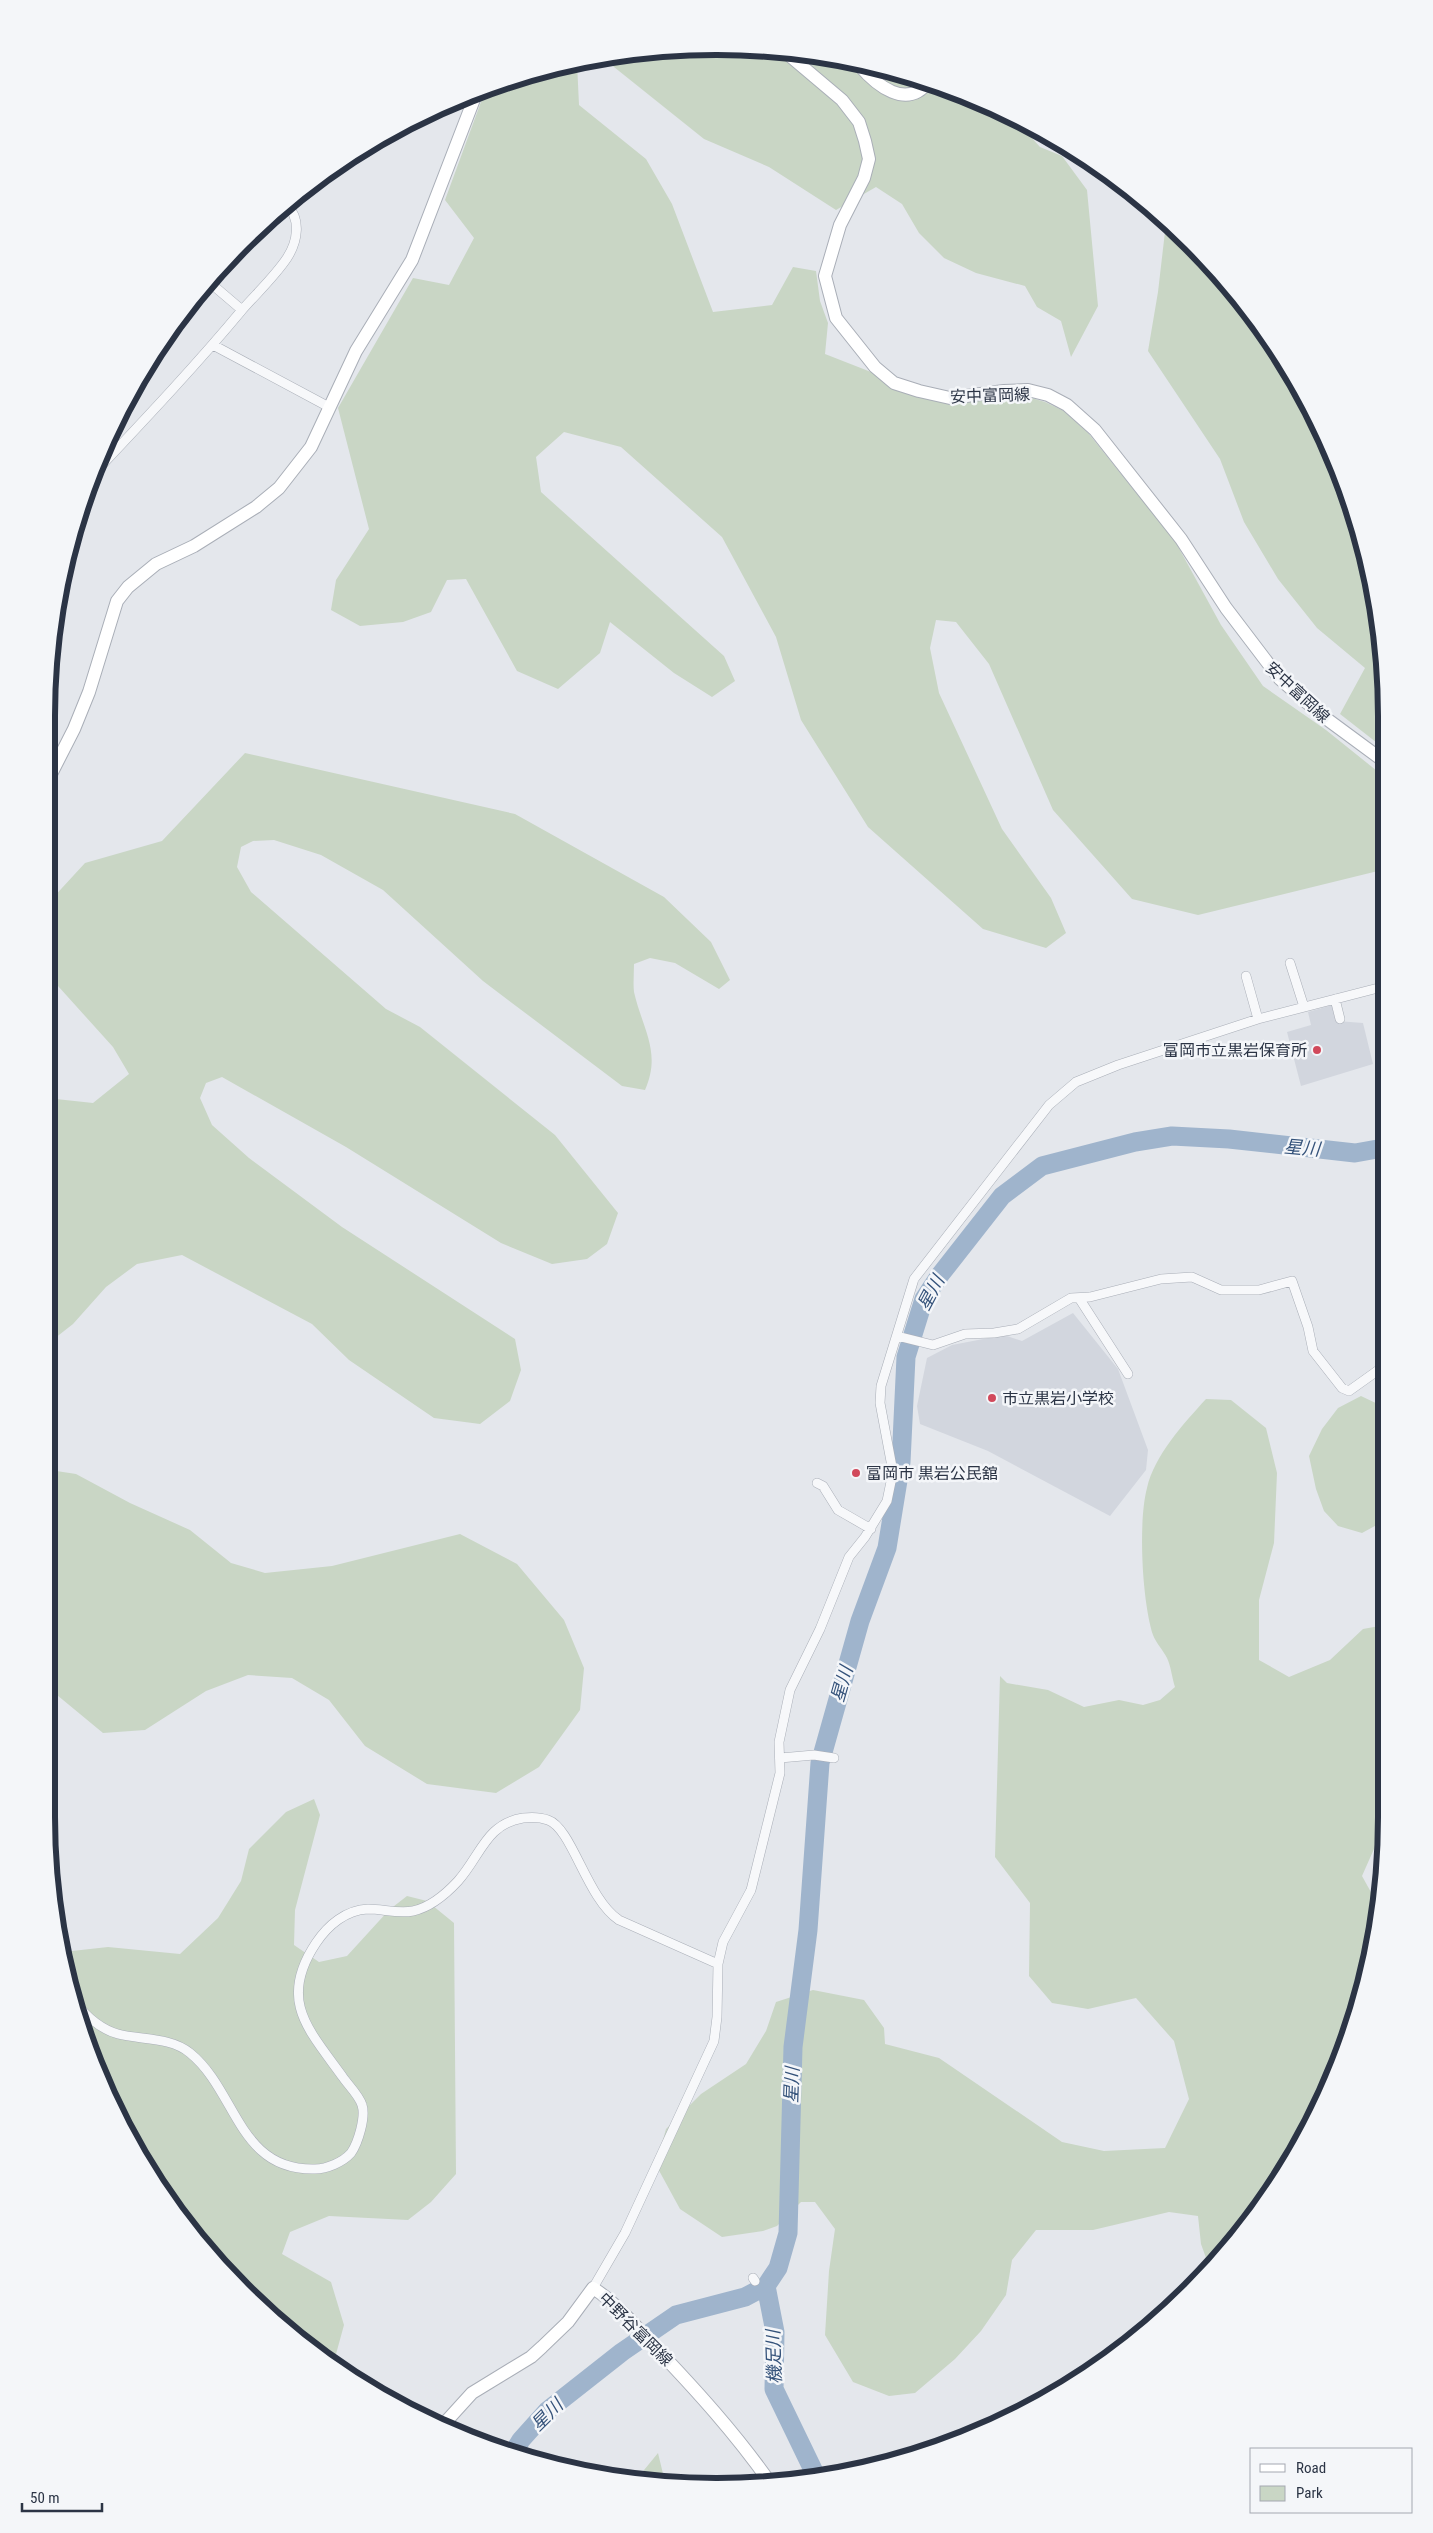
<svg xmlns="http://www.w3.org/2000/svg" width="1433" height="2533" font-family="'Roboto Condensed','Noto Sans JP',sans-serif">
<rect width="100%" height="100%" fill="#e4e7ec"/>
<path fill="#d2d6de" d="M1332,1005l5,16 26,2 10,41 -72,22 -14,-54 24,-7 -3,-13z
M1073,1313l45,56 30,81 -2,20 -36,46 -122,-65 -68,-27 -3,-18 10,-48 25,-13 52,-10 18,6z"/>
<path fill="#c9d6c5" d="M673,48l131,4 128,30 89,40 1,5 18,20 22,9 25,34 11,116 -27,51 -10,-36 -24,-14 -12,-21 -49,-13 -32,-15 -25,-25 -17,-29 -26,-17 -40,23 -67,-43 -65,-28 -100,-80z
M577,63l2,42 67,54 26,45 41,108 59,-7 21,-38 23,4 4,30 8,22 -3,31 46,18 20,15 114,10 20,-1 20,6 19,9 25,23 86,107 46,84 42,61 63,44 56,45v95l-184,45 -66,-16 -79,-89 -64,-146 -33,-42 -20,-2 -6,28 9,45 63,136 49,69 15,35 -20,15 -63,-19 -115,-102 -67,-107 -25,-83 -54,-100 -101,-90 -57,-15 -28,25 5,35 183,164 11,25 -23,16 -38,-24 -64,-51 -10,31 -42,36 -41,-18 -51,-92 -19,1 -16,32 -28,10 -43,4 -29,-16 5,-30 33,-51 -31,-121 75,-130 36,7 25,-47 -29,-38 40,-109 58,-22z
M1166,223l24,19 84,102 77,157 30,128v117l-41,-32 25,-46 -48,-40 -39,-49 -34,-57 -24,-63 -72,-108 10,-59z
M245,753l270,61 149,83 47,45 19,38 -11,9 -44,-26 -25,-5 -16,6c0,9 -1,19 0,28 8,36 28,60 11,98l-23,-4 -139,-105 -100,-91 -62,-35 -47,-15 -21,1 -12,6 -4,20 14,25 135,117 34,18 135,108 63,78 -11,31 -20,15 -35,5 -51,-21 -155,-96 -124,-70 -16,6 -6,15 12,27 37,33 93,69 173,112 6,31 -11,31 -30,23 -46,-6 -85,-58 -37,-36 -130,-69 -45,9 -31,23 -33,37 -23,18 -1,-248 7,5 37,4 36,-29 -16,-27 -64,-71 1,-75 35,-38 77,-22z
M1361,1396l23,11v114l-22,12 -24,-7 -14,-15 -8,-22 -7,-33 13,-27 16,-21z
M1206,1399l25,1 35,28 11,45 -3,70 -15,57v60l30,17 41,-17 33,-31 22,-4v199l-23,52 15,27 -26,129 -54,120 -76,106 -11,11 -9,-25 -3,-28 -29,-4 -76,18h-57l-24,30 -6,35 -25,36 -26,28 -40,34 -26,3 -36,-14 -28,-47 4,-64 6,-42 -20,-27h-14l-24,24 -14,5 -41,6 -42,-28 -24,-44 10,-36 35,-35 45,-30 20,-33 10,-29 37,-12 51,10 20,28 1,16 54,14 123,84 42,9 61,-3 24,-49 -15,-58 -38,-43 -48,11 -36,-6 -23,-27 1,-73 -35,-46 5,-181 7,7 41,7 36,17 35,-7 24,5 17,-5 15,-13c-3,-9 -4,-21 -8,-29 -4,-8 -11,-15 -14,-23 -11,-34 -15,-113 -6,-147 7,-32 37,-65 59,-89z
M50,1470l26,4 54,29 60,27 41,33 34,10 67,-7 128,-32 57,30 47,56 20,48 -4,42 -41,57 -43,26 -69,-9 -62,-38 -36,-46 -37,-22 -44,-3 -42,16 -61,39 -42,3 -46,-38 -6,-21z
M314,1799l6,16 -25,95 -1,35 25,17 28,-6 42,-46 18,-14 20,5 27,22 2,251 -25,28 -23,18 -79,-4 -39,16 -8,22 49,28 13,43 -11,40 -90,-74 -58,-67 -70,-111 -33,-81 -19,-80 45,-5 72,7 38,-36 23,-37 8,-32 37,-37z
M658,2453l7,29 -30,-1z"/>
<g fill="none" stroke-linecap="round" stroke-linejoin="round">
<path stroke="#9fb4cc" stroke-width="19" d="M766,2286l9,46 -1,57 43,89
M513,2453l8,-13 26,-29 75,-59 54,-37 69,-18 21,-11 12,-18 10,-35 5,-186 15,-117 12,-167 40,-142 27,-73 14,-86 5,-105 18,-58 16,-24 62,-79 40,-30 93,-24 37,-6 57,3 126,14 28,-5"/>
<defs>
<path id="street" d="M208,281l34,29
M213,345l116,62
M101,466c48,-51 96,-102 141,-156 15,-17 33,-34 45,-52 11,-17 14,-39 0,-53
M1290,963l14,44
M1246,976l12,43
M1335,999l5,20
M1079,1298l49,76
M897,1336l36,9 32,-11 29,-1 24,-4 53,-31 19,-1 71,-18 31,-2 29,13h38l33,-9 16,46 5,24 29,37 7,3 35,-25
M817,1483l6,3 15,24 33,19
M780,1758l34,-3 20,3
M75,2002c11,14 25,27 43,32 23,6 53,3 72,19 47,38 48,118 125,116 12,0 28,-7 36,-16 7,-10 15,-36 11,-48 -3,-10 -14,-20 -20,-29 -34,-47 -64,-76 -26,-133 12,-18 30,-33 52,-34 15,0 30,5 45,2 18,-4 33,-17 45,-30 23,-26 28,-57 65,-63 8,-1 17,-1 25,2 24,8 39,79 71,100l99,44
M753,2278l2,3
M593,2288l32,-55 89,-192 3,-24 1,-53 5,-22 28,-52 29,-117 -1,-31 11,-52 30,-61 29,-72 16,-20 22,-36 6,-29 -13,-69 1,-17 33,-107 135,-174 27,-23 42,-17 140,-46 124,-32"/>
<path id="secondary" d="M784,51l58,49 17,22 6,19 4,18 -5,19 -24,47 -15,51 11,42 39,49 19,16 25,8 31,7 54,-7 24,-1 20,5 19,10 28,25 86,109 45,69 54,71 40,35 61,45
M859,65c17,20 48,46 70,16
M48,780l26,-51 15,-37 28,-91 11,-14 28,-23 38,-18 62,-39 23,-19 32,-41 45,-96 56,-91 64,-166
M442,2426l30,-33 59,-36 11,-10 26,-25 25,-34c23,15 43,38 61,58 42,44 82,88 117,138"/>
</defs>
<use href="#street" stroke="#a9aeb7" stroke-width="10"/>
<use href="#secondary" stroke="#a9aeb7" stroke-width="14"/>
<use href="#street" stroke="#f7f8fa" stroke-width="9"/>
<use href="#secondary" stroke="#fff" stroke-width="12"/>
</g>
<g fill="#d1495b" stroke="#f4f6f9" stroke-width="2">
<circle cx="1317" cy="1050" r="5"/>
<circle cx="992" cy="1398" r="5"/>
<circle cx="856" cy="1473" r="5"/>
</g>
<g text-anchor="middle" stroke-width="5" stroke-linejoin="round" paint-order="stroke">
<g font-size="16" fill="#2b3445" stroke="#f4f6f9">
<text transform="translate(990 395) rotate(-2)" y="6">安中富岡線</text>
<text transform="translate(1298 692) rotate(43)" y="6">安中富岡線</text>
<text transform="translate(636 2329) rotate(45)" y="6">中野谷富岡線</text>
</g>
<g font-size="16" fill="#2b3445" stroke="#f4f6f9" text-anchor="start">
<text x="1307" y="1056" text-anchor="end">富岡市立黒岩保育所</text>
<text x="1002" y="1404">市立黒岩小学校</text>
<text x="866" y="1479">富岡市 黒岩公民舘</text>
</g>
<g font-size="18" font-style="italic" fill="#34527a" stroke="#f4f6f9">
<text transform="translate(1302 1148) rotate(5)" y="6">星川</text>
<text transform="translate(931 1293) rotate(-62)" y="6">星川</text>
<text transform="translate(842 1684) rotate(-74)" y="6">星川</text>
<text transform="translate(792 2085) rotate(-88)" y="6">星川</text>
<text transform="translate(774 2357) rotate(-92)" y="6">機足川</text>
<text transform="translate(547 2415) rotate(-45)" y="6">星川</text>
</g>
</g>
<path d="M0 0H1433V2533H0ZM716 55H717A661 661 0 0 1 1378 716V1817A661 661 0 0 1 717 2478H716A661 661 0 0 1 55 1817V716A661 661 0 0 1 716 55Z" fill="#f4f6f9" fill-rule="evenodd"/>
<path fill="none" stroke="#2b3445" stroke-width="6" d="M716 55H717A661 661 0 0 1 1378 716V1817A661 661 0 0 1 717 2478H716A661 661 0 0 1 55 1817V716A661 661 0 0 1 716 55Z"/>
<rect x="1250" y="2448" width="162" height="65" fill="#f4f6f9" stroke="#a4a8b1"/>
<rect x="1260" y="2464" width="25" height="8" fill="#ffffff" stroke="#a4a8b1"/>
<text x="1296" y="2473" font-size="15" fill="#2b3445">Road</text>
<rect x="1260" y="2486" width="25" height="15" fill="#c9d6c5" stroke="#a4a8b1"/>
<text x="1296" y="2498" font-size="15" fill="#2b3445">Park</text>
<path d="M22 2503v8h80v-8" fill="none" stroke="#2b3445" stroke-width="2.5"/>
<text x="30" y="2503" font-size="15" fill="#2b3445" stroke="#f4f6f9" stroke-width="4" paint-order="stroke">50 m</text>
</svg>
